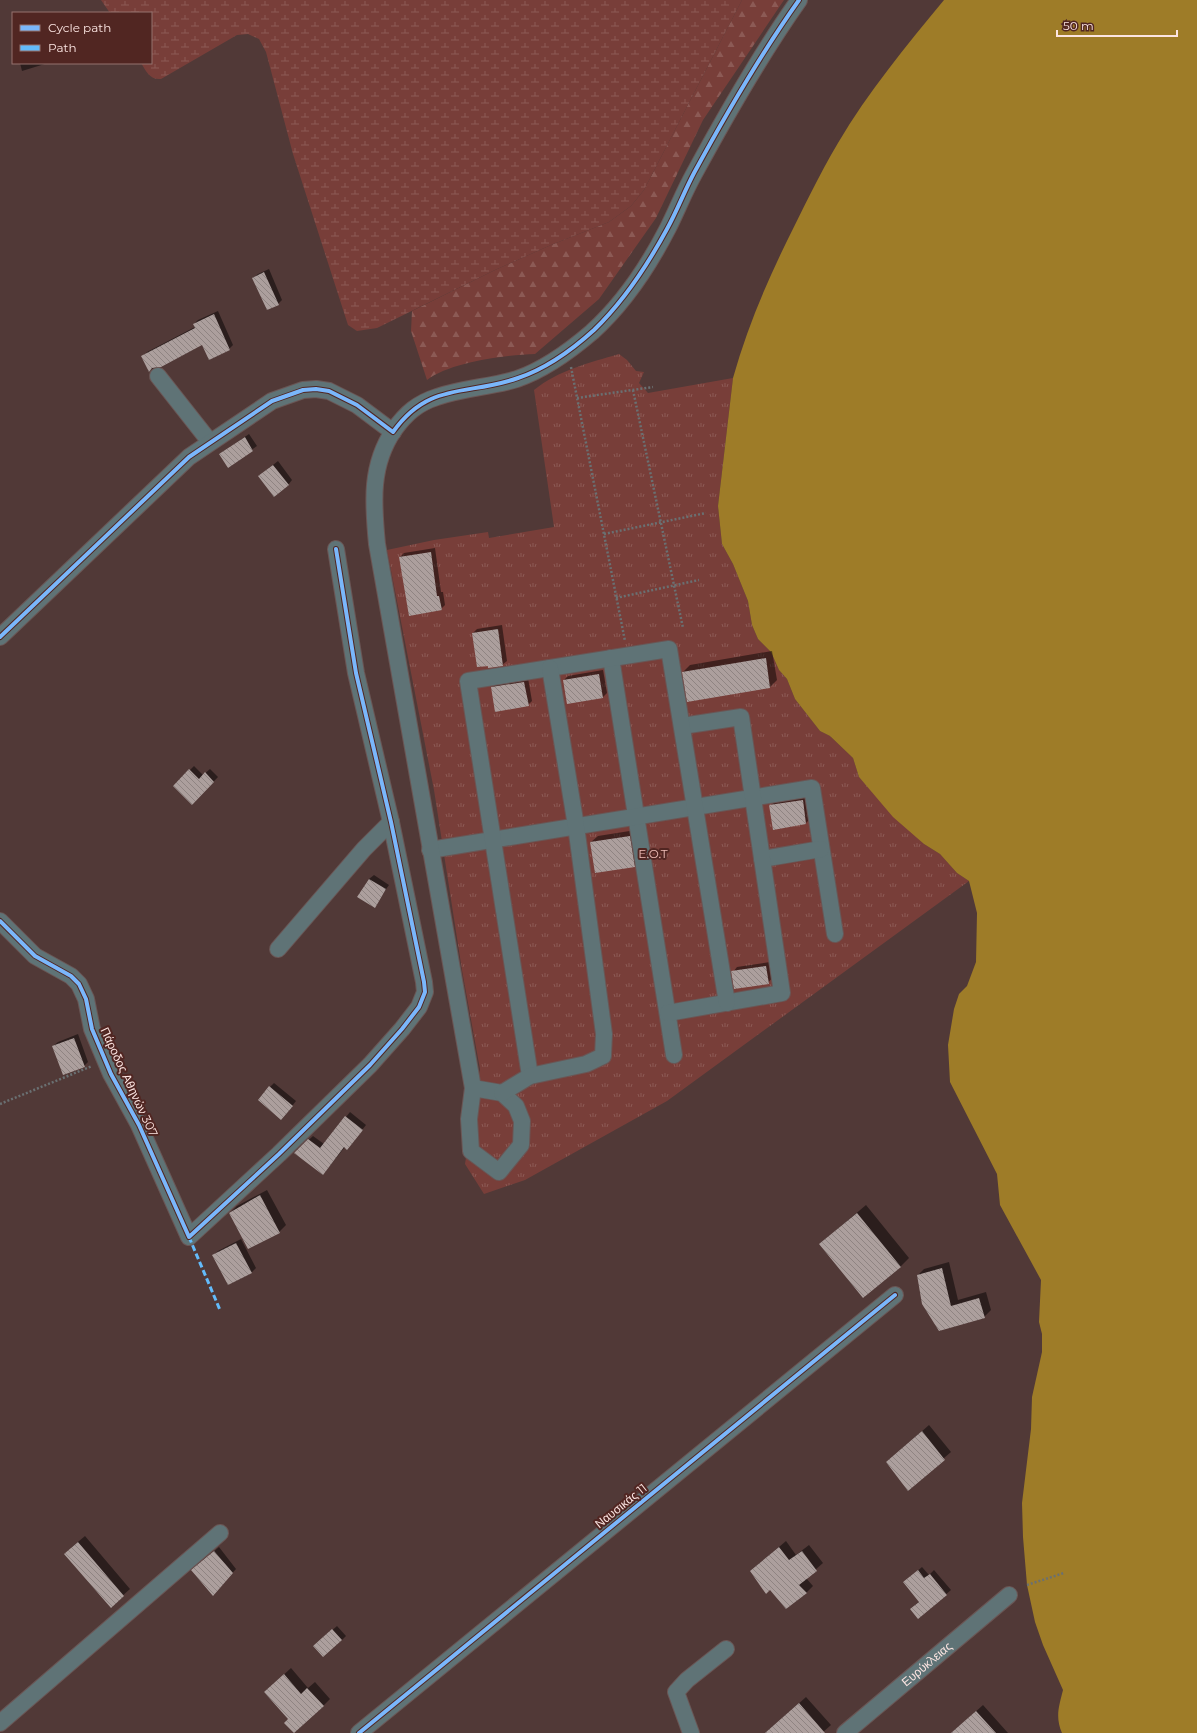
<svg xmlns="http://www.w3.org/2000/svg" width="1197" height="1733" font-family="Montserrat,sans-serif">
<defs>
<pattern id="grass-tufts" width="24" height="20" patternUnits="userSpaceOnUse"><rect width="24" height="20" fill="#783e39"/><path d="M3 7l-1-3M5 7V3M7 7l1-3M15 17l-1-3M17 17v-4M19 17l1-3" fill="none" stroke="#8c5a55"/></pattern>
<pattern id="forest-firs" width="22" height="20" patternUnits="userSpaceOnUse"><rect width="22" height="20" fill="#783e39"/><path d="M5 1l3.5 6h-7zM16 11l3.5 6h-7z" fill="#8c5a55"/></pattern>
<pattern id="wetland-marsh" width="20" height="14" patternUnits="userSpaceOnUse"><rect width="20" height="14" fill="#783e39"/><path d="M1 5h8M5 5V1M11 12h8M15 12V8" fill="none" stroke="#8c5a55"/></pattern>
<pattern id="building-back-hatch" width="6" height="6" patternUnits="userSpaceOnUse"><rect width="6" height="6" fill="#ac9f9d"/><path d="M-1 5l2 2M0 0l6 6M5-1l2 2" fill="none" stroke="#8f8482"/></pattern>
</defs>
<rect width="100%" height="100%" fill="#513937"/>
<path fill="url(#grass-tufts)" d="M619,354l8,6 9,11 8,1 -5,11 9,10 85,-15 -15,128 4,38 11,20 15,37 4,24 6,14 13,13 8,18 8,9 8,20 25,32 10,5 23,22 6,19 17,19 48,48 16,10 17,19 12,8 -302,220 -142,79 -41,14 -19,-30 15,-95 -18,-99 -28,-180 -47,-240 47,-10 54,-8 1,6 65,-11 -20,-137c25,-20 55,-27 85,-36z"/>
<path fill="url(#forest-firs)" d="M742,0h42l-81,120 -47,98 -57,81 -64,55c-30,1 -84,8 -108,26l-16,-49 1,-20 83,-41 56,-25 58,-23 22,-16 13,-16z"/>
<path fill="url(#wetland-marsh)" d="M101,0h641l-98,190 -13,16 -22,16 -58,23 -56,25 -118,58 -20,3 -9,-6 -55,-171 -27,-102 -7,-13 -11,-5 -11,1 -76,44c-11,1 -15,-8 -20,-16h10v-50h-41z"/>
<path fill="#9e7c28" d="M944,0h253v1733h-135c-7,-16 -3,-27 1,-43l-20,-45 -8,-23 -8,-37 -4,-48 -1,-34 9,-74 1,-32 10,-45v-18l-3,-12 2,-42 -41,-75 -3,-31 -47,-92 -2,-37 6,-36 5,-15 8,-8 9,-24 1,-49 -8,-32 -12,-8 -17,-19 -16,-10 -31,-27 -34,-40 -6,-19 -23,-22 -10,-5 -25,-32 -8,-20 -8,-9 -8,-18 -13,-13 -6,-14 -4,-24 -15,-37 -11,-20 -4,-38 15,-128c13,-47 32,-92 53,-135 17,-34 33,-68 52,-100 30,-51 68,-97 106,-143z"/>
<path fill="#0007" d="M20,63h28l-26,8z
M269,269l13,31 -4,4 -25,-26 5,-4z
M218,311l15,34 -4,4 -26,-5 -53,26 -7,-13 4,-5 48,-25 -1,-3 4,-4z
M249,434l8,12 -29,20 -8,-12z
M278,461l14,19 -4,5 -29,-9z
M435,548l6,44h2l2,13 -4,4 -41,-52 4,-4z
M502,625l5,36 -5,4 -29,-32 4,-4z
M772,651l5,29 -7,7 -82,14 -5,-29 7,-7z
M603,670l4,23 -4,4 -39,-17 4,-4z
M528,678l4,23 -4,4 -36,-18 5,-4z
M194,766l9,9 7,-6 8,8 -26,27 -18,-18z
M807,796l3,23 -4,4 -36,-17 5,-5z
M636,830l5,30 -7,6 -43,-24 7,-6z
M374,875l15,10 -15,21 -5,-27z
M770,962l2,16 -4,5 -35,-11 4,-5z
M78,1034l10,28 -4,4 -31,-20 5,-4z
M274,1083l22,18 -11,14 -15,-28z
M350,1112l16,13 -15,19 -6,3 -22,27 -28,-21 18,-17 11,8z
M267,1190l19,35 -7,7 -49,-19 7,-7z
M866,1205l43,53 -9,9 -80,-23z
M241,1239l15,29 -5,5 -37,-18 4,-4z
M949,1262l9,38 28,-8 5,18 -7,7 -45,12 -21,-54 6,-6z
M929,1425l22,27 -43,37 -14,-33z
M85,1536l45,53 -19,17 -39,-59z
M786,1541l10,14 13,-10 14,18 -17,15 7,8 -7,7 -35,-5 -20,-17z
M219,1547l17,22 -19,21 -20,-24z
M922,1567l7,8 5,-5 17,20 -33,28 -3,-13 5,-4 -11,-23z
M337,1626l9,10 -4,4 -23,2z
M291,1668l17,20 7,-6 15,17 -7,7 -33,13 -25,-27z
M806,1697l25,28 -9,8h-52l5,-8z
M983,1705l25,28h-56z"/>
<path fill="url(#building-back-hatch)" d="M264,272l15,33 -12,5 -15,-32z
M214,314l16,36 -21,10 -7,-15 -41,22 -9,1 -3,4 -8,-16 54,-28 -2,-4z
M245,437l8,14 -25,17 -9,-14z
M273,465l16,20 -15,12 -16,-21z
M431,552l6,44h2l3,14 -33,6 -10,-59z
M498,629l5,37 -15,2v-2l-11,1 -5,-34z
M766,658l4,30 -83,14 -5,-30z
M599,674l4,24 -36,6 -4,-24z
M524,682l5,24 -34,6 -4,-25z
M189,769l10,10 6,-7 9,10 -22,23 -19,-19z
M803,800l3,24 -33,6 -4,-25z
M630,836l5,31 -40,6 -5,-31z
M369,879l17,10 -11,19 -18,-11z
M766,966l3,18 -35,5 -3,-18z
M74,1038l11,29 -22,8 -11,-29z
M269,1086l24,20 -12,14 -23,-20z
M345,1116l18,14 -16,20 -3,-3 -21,28 -29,-22 14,-14 12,9z
M260,1195l20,38 -32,16 -19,-36z
M857,1213l44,54 -38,31 -44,-54z
M236,1243l16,30 -24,12 -16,-30z
M942,1268l9,38 28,-8 6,20 -46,13 -17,-27 -5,-29z
M922,1431l23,29 -37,31 -22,-29z
M78,1542l46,54 -13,12 -47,-54z
M779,1547l10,13 13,-9 15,20 -18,14 8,8 -21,16 -16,-19 -4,4 -16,-23z
M214,1551l19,22 -20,23 -22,-26z
M918,1570l6,8 6,-4 17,21 -29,24 -8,-10 9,-7 -16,-20z
M332,1629l10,11 -19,17 -10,-11z
M284,1674l17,20 6,-6 17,18 -30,27 -10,-10 4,-4 -24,-27z
M799,1703l26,30h-60z
M976,1711l20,22h-45z"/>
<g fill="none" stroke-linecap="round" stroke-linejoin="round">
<defs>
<g id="minor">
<path d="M158,376l52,66"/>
<path d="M0,637l189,-180 83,-56 31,-11 13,-1 13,2 28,14 36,27"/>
<path d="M611,658l63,397"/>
<path d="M430,850l382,-62 23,146"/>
<path d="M762,859l59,-10"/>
<path d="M0,921l35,35 36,20 8,8 7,15 6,30 19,45 28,51 50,112 90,-83 91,-89 32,-36 17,-22 6,-15 -1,-10 -33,-160 -35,-149 -20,-124"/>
<path d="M278,949l86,-100 27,-27"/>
<path d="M668,1013l114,-20 -41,-276 -59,9"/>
<path d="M530,1076l-62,-395 201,-32 58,354"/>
<path d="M473,1088l29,5 14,13 6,15 -1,24 -22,27 -28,-21 -2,-32 4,-31 -96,-544c-4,-41 -7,-79 17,-114 12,-17 24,-27 43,-33 26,-9 54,-10 80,-18 26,-9 54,-29 75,-47 31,-28 57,-67 76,-104 9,-18 16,-36 26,-54 32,-59 66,-119 105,-174"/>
<path d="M502,1093l28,-17 56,-12 17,-8 1,-22 -28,-208 -26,-158"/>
<path d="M0,1723l220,-190"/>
<path d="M359,1733l536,-438"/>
<path d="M691,1733l-15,-41 11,-12 39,-31"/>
<path id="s1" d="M845,1733l164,-138"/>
</g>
</defs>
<use href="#minor" stroke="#6a5655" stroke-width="18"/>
<path stroke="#6a7072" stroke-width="2.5" stroke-dasharray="2 2" stroke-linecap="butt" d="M571,367l54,274
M633,390l50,238
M577,398l76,-11
M604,534l102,-21
M616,598l83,-18
M0,1104l92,-38
M1027,1585l37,-12"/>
<use href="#minor" stroke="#5f7376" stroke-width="16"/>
<path stroke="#63bbfa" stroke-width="3" stroke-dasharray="6 3" stroke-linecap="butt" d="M189,1237l31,73"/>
<defs>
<path id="cycleway" d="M0,637l189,-180 83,-56 31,-11 13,-1 13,2 28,14 36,27c36,-51 75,-36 125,-54 27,-9 55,-29 76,-48 30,-29 53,-64 73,-101 10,-18 17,-37 27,-56 32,-59 66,-118 105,-173
M0,921l35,35 36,20 8,8 7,15 6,30 19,45 28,51 50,112 90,-83 91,-89 32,-36 17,-22 6,-15 -1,-10 -33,-160 -35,-149 -20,-124
M359,1733l536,-438"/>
</defs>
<use href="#cycleway" stroke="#512622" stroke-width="6"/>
<use href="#cycleway" stroke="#7ab7fb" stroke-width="4"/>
</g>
<g text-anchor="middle" stroke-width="4" stroke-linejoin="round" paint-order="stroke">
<g font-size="12" fill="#f0beb8" stroke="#512622">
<text x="653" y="858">E.O.T</text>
</g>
<g font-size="12" fill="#fce5e2" stroke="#512622">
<text transform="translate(129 1082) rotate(65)" y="4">Πάροδος Αθηνών 307</text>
<text transform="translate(621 1506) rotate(-39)" y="4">Ναυσικάς 11</text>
<text dy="4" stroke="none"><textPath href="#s1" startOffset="107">Ευρύκλειας</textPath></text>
</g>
</g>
<rect x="12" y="12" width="140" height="52" fill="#512622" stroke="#95726f"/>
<rect x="20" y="25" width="20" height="6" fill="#7ab7fb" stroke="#95726f"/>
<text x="48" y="32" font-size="12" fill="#fce5e2">Cycle path</text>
<rect x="20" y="45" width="20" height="6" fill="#63bbfa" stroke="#95726f"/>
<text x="48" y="52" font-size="12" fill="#fce5e2">Path</text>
<path d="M1057 30v6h120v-6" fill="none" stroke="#fce5e2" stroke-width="2"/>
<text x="1063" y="30" font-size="12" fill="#fce5e2" stroke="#512622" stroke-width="3" paint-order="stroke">50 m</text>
</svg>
